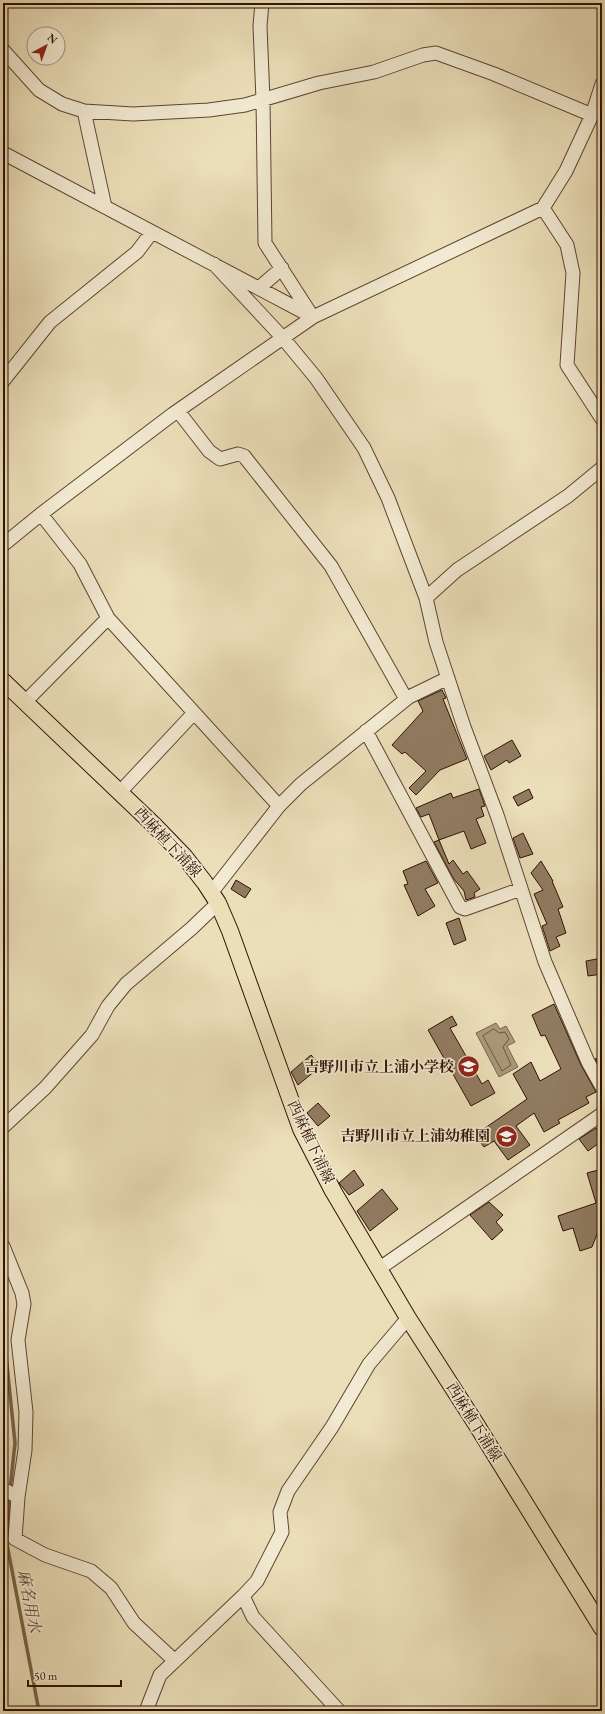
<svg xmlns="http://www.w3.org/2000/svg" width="605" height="1714" font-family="'EB Garamond','Noto Serif JP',serif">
<rect width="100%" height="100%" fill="#ebdfb9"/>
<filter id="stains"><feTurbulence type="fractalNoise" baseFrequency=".005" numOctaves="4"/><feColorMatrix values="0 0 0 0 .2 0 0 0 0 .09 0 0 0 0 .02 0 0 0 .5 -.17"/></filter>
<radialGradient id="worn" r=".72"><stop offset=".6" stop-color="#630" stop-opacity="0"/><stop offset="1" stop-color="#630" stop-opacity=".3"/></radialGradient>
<path fill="#ab997b" stroke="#79634b" d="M496,1023l4,6 6,-3 9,16 -8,4 11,21 -19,10 -23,-44z"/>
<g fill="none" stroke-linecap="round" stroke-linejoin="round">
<path stroke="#6d5540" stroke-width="1" d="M494,1029l5,4 6,-1 4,7 -6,8 8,18 -9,6 -19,-35z"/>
<path stroke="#79634b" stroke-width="3.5" d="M3,1326l12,117 -5,47
M10,1496l-4,43 32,167 3,5"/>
</g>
<path fill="#917c62" stroke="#2f1104" d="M442,690l4,8 -3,1 24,60 -27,11 -24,25 -7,-7 17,-17 -21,-19 -3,2 -10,-9 31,-34 -5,-10z
M512,740l9,16 -12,7 -2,-3 -16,10 -7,-14z
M479,789l6,17 -4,1 3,9 -8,3 10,24 -15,6 -7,-18 -25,9 -10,-26 -8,3 -5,-9 35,-15 2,5z
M529,789l4,9 -15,8 -5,-9z
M523,833l10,21 -13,4 -7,-20z
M439,840l10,24 4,-4 10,14 4,-3 13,18 -6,4 1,4 -9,3 -2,-9 -11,-13 -19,-36z
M426,861l12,22 -13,6 10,17 -17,10 -14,-31 4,-1 -5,-13z
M541,861l12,20h-1l11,26 -5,2 8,24 -10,4 4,9 -10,5 -8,-25 5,-2 -13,-30 9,-4 -12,-17z
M236,880l15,9 -6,9 -14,-9z
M459,918l7,22 -12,5 -8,-22z
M602,958v16l-14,2 -2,-15z
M554,1004l27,61 15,27 -10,5 3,6 -31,17 2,3 -16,9 -10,-19 -18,13 14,19 -22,15 -14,-19 -10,6 -9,-12 52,-36 -14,-25 18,-12 9,19 21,-12 -16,-34 -4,1 -9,-21z
M452,1016l5,9 -7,3 32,56 6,-4 7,13 -24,13 -43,-76z
M311,1055l10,11 -23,19 -7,-13z
M602,1056v15l-7,-12z
M318,1103l12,13 -12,10 -11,-13z
M596,1128l6,9v4l-14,10 -9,-12z
M602,1169v52l-10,26 -12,4 -7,-23 -10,3 -5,-15 38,-13 -9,-30z
M354,1170l10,15 -15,10 -10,-12z
M382,1189l16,20 -28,22 -13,-20z
M489,1202l14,13 -7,7 7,8 -11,10 -22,-25z"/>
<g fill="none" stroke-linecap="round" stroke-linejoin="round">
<defs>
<path id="minor" d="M262,3l-2,23 3,74 2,143 47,73
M3,50l36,40 23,14 22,7 49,3 76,-4 36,-5 74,-22 55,-11 49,-17 13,-2 58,21 98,41
M84,111l21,96
M3,153l310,164
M543,208l24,37 6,28 -6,92 35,54
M214,264l69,74 33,40 48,70 24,50 38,100 10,44 28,85 33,88 48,147 43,100 14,25
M259,288l23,-20
M3,381l47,-59 87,-70 15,-20
M178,411l31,40 11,8 18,-5 6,2 87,110 75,133
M41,514l39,50 28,54 171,188
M3,545l38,-31 132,-100 140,-97 230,-109 23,-37 26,-56 10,-31
M426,598l31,-28 111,-74 34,-28
M25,702l83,-84
M366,731l94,176 5,2 56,-20
M120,792l73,-78
M211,893l68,-87 22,-22 108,-87 39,-19
M3,1127l42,-39 47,-53 16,-29 18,-22 66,-56 26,-25
M3,1246l19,47 2,11 -6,36 8,72 -1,38 -7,47 -3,42 30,16 46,16 20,17 23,35 41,38
M380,1268l222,-154
M3,1489l15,8
M243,1596l10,21 86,94
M146,1711l14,-36 83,-79 14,-15 25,-49 -2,-20 8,-21 44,-64 37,-63 39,-46"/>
<path id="major" d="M3,681l151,144 30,31 21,27 13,20 12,28 71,198 32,62 75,127 68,106 126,204"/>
</defs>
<use href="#minor" stroke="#5e4431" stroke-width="15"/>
<use href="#major" stroke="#2f1104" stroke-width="18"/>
<use href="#minor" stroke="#f2ead2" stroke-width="13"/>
<use href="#major" stroke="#ebdfb9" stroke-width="16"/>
</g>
<defs>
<symbol id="school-disc" viewBox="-11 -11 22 22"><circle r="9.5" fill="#8f2418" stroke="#f2ead2"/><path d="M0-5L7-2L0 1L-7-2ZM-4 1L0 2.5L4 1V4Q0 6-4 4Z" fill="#fff"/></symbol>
</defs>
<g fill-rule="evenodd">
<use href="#school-disc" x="456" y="1054" width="25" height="25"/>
<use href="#school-disc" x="494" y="1124" width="25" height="25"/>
</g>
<g text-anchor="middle" stroke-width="3.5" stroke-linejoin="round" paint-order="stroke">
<g font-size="15" fill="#2f1104" stroke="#f2ead2">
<text transform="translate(168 842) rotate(47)" y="5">西麻植下浦線</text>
<text transform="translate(311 1142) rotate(65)" y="5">西麻植下浦線</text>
<text transform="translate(474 1422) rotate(58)" y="5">西麻植下浦線</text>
</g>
<g font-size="15" font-weight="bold" fill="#2f1104" stroke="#f2ead2" text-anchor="end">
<text x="454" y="1072">吉野川市立上浦小学校</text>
<text x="490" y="1141">吉野川市立上浦幼稚園</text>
</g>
<g font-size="16" font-style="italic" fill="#614734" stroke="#f2ead2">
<text transform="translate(30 1601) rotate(79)" y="6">麻名用水</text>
</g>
</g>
<rect width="605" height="1714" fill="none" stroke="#ebdfb9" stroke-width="16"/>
<rect x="4" y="4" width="597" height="1706" fill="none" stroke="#2f1104" stroke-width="2"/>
<rect x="8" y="8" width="589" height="1698" fill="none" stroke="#2f1104"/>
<g transform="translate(46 46) rotate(41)"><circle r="19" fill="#f2ead2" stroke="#a49380"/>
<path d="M0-3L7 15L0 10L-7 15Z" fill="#8f2418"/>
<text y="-6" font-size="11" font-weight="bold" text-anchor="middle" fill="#2f1104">N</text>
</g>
<path d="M28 1680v6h93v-6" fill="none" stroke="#2f1104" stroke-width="2"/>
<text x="34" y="1680" font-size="12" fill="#2f1104" stroke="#f2ead2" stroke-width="3" paint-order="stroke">50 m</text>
<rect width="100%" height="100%" filter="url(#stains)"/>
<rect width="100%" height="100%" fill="url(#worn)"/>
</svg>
